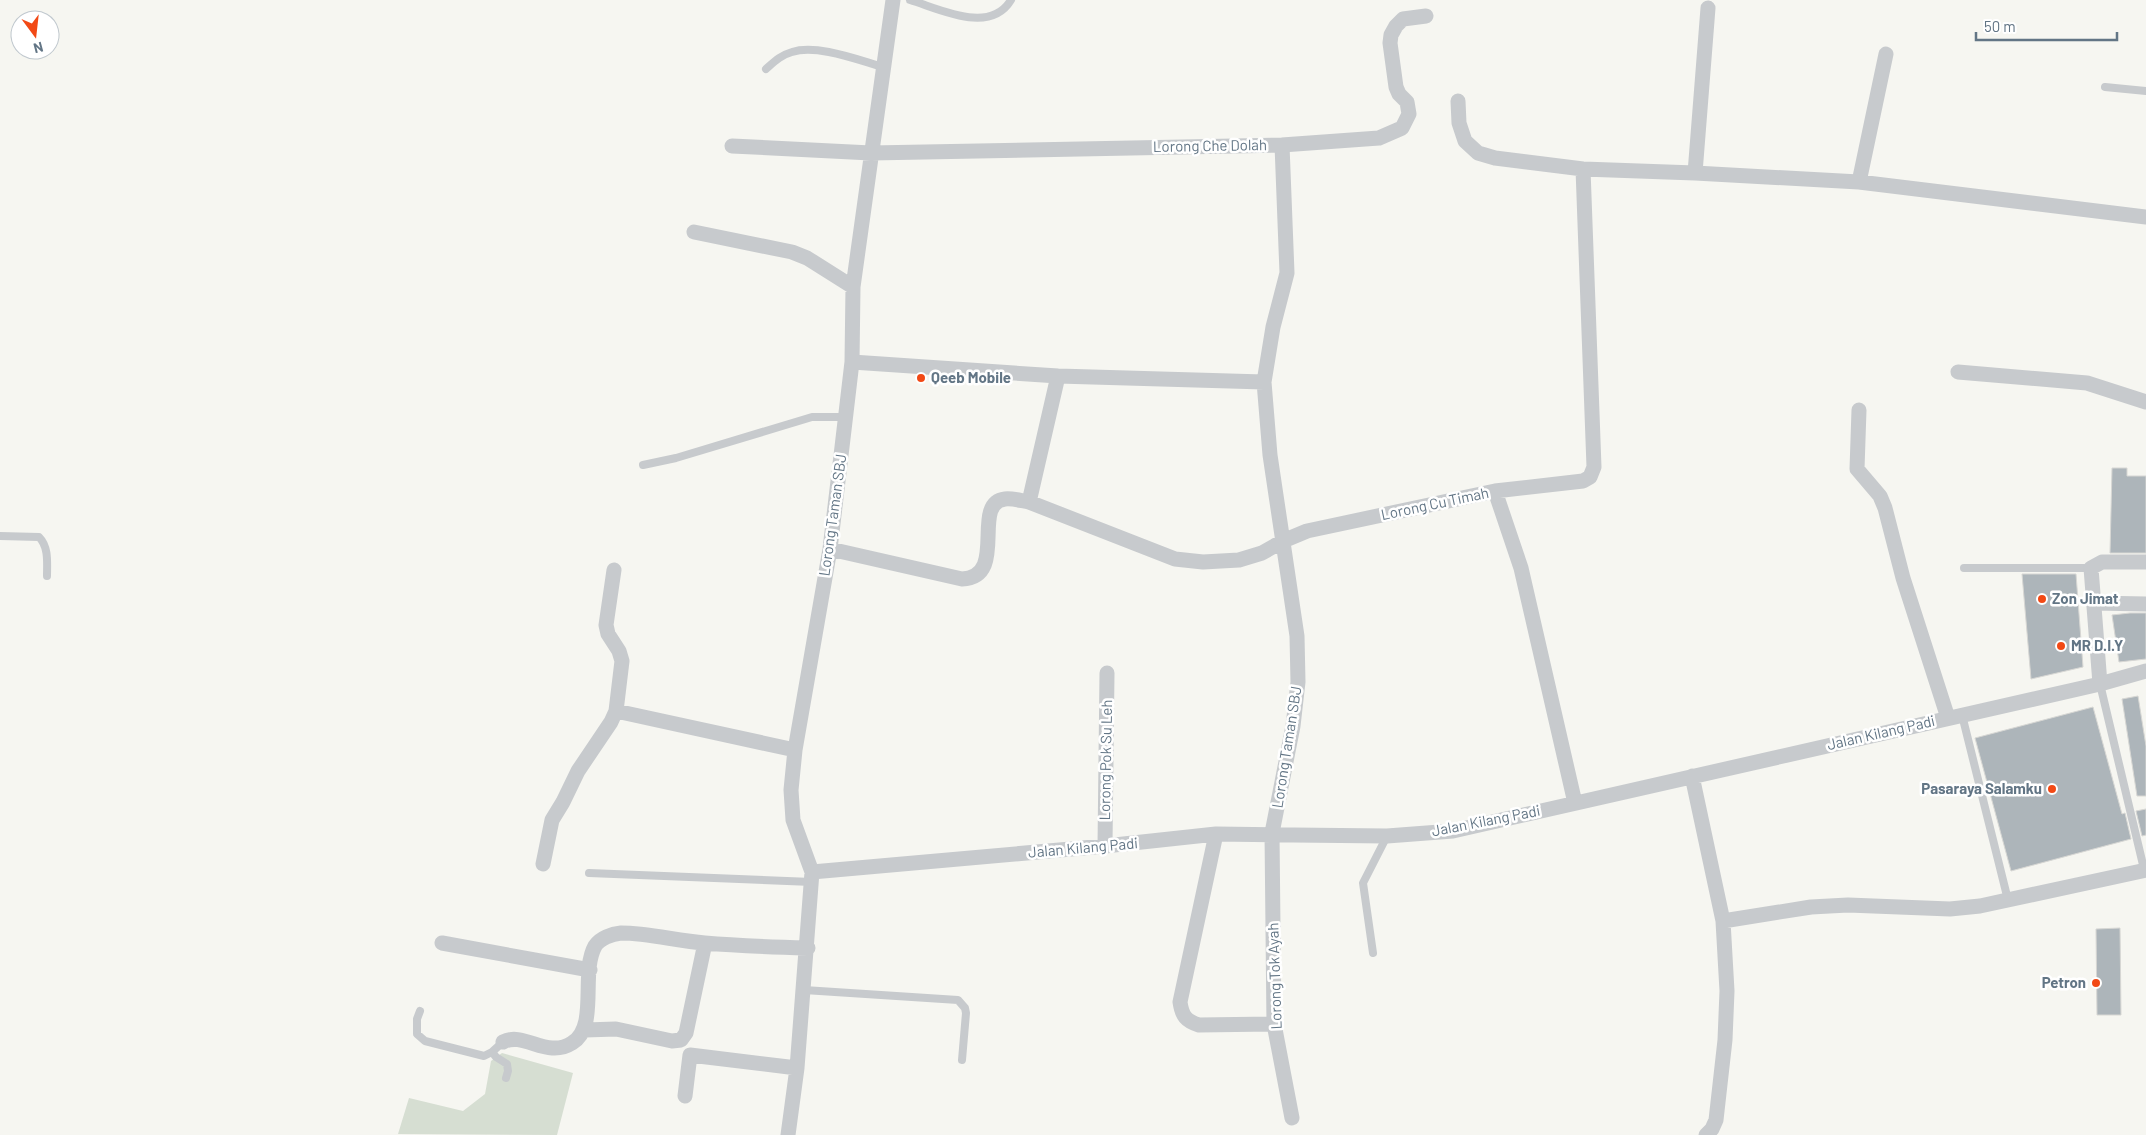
<svg xmlns="http://www.w3.org/2000/svg" width="2146" height="1135" font-family="Barlow,sans-serif">
<rect width="100%" height="100%" fill="#f6f6f1"/>
<path fill="#d6ded2" d="M502,1053l71,20 -16,62 -159,-1 11,-36 54,13 22,-17 6,-33z"/>
<path fill="#adb5ba" stroke="#d7d7d4" d="M2112,468h15v8h19v77h-36z
M2022,574h54l7,93 -52,12z
M2130,613h16v46l-27,3 -7,-47z
M2138,696l8,50v50h-9l-15,-97z
M2093,707l29,107 3,-1 6,26 -120,32 -36,-133z
M2146,809v26l-4,1 -6,-25z
M2120,928l1,87h-24l-1,-86z"/>
<g fill="none" stroke-linecap="round" stroke-linejoin="round">
<path stroke="#c7cacd" stroke-width="8" d="M910,0c30,9 80,35 101,0
M766,69c8,-7 15,-14 26,-17 25,-8 66,8 91,15
M2105,87l41,4
M643,465l33,-7 136,-41h34
M0,536l39,1c10,10 8,26 8,39
M1964,568h127
M2100,684l44,185
M1962,715l46,185
M589,873l223,9
M1373,953l-10,-70 24,-47
M804,990l154,10 7,8 1,5 -4,47
M420,1011l-3,8v15l8,7 59,15 8,-4 11,-10
M492,1052l4,5 11,7 1,7 -2,7"/>
<path stroke="#c7cacd" stroke-width="15" d="M1458,101l1,22 6,18 13,12 17,5 88,11 112,4 164,9 287,35
M732,146l139,7 411,-8 97,-7 23,-10 7,-14 -2,-12 -8,-8 -3,-7 -6,-44 1,-8 5,-9 7,-7 23,-3
M1695,173l13,-165
M1859,182l27,-128
M694,232l98,20 15,6 46,29
M852,362l206,14 206,6 6,73 27,181 1,46 -5,44 -21,107 2,191 18,94
M1958,372l129,11 59,19
M1264,382l9,-55 14,-54 -5,-128
M1859,410l-2,59 23,27 5,12 18,70 45,140
M1495,491l26,77 54,235
M1029,502l29,-126
M830,549l132,30c47,-2 8,-76 43,-80 8,-1 17,2 24,3l146,57 28,3 36,-2 23,-7 21,-12 24,-10 188,-40 88,-10 7,-4 4,-10 -11,-298
M2094,603l52,1
M2100,684l-9,-116 11,-6h44
M616,711l179,39
M1692,776l31,145 4,70 -2,49 -9,80 -4,9 -6,6
M1216,834l-36,168c2,14 6,19 19,23l75,-1
M1105,846l2,-173
M543,864l9,-44 11,-18 15,-31 33,-49 5,-11 6,-50 -3,-10 -11,-17 -2,-9 8,-55
M812,872l293,-26 111,-12 171,2 66,-5 647,-147 46,-13
M1723,921l88,-14 37,-2 102,4 30,-3 166,-36
M442,943l148,27
M585,1030l31,-1 56,12 9,-1 5,-7 19,-90
M503,1042c21,-11 44,17 69,1 27,-16 8,-70 23,-97 5,-8 17,-12 26,-13 28,0 56,8 84,10 34,3 68,4 103,5
M685,1096l5,-41 107,13
M788,1135l9,-67 15,-196 -19,-52 -2,-30 4,-40 35,-201 22,-187 1,-75 40,-287"/>
</g>
<g fill="#f24915" stroke="#fff" stroke-width="2">
<circle cx="921" cy="378" r="5"/>
<circle cx="2042" cy="599" r="5"/>
<circle cx="2061" cy="646" r="5"/>
<circle cx="2052" cy="789" r="5"/>
<circle cx="2096" cy="983" r="5"/>
</g>
<g text-anchor="middle" stroke-width="5" stroke-linejoin="round" paint-order="stroke">
<g font-size="15" fill="#627585" stroke="#fff">
<text transform="translate(1210 146) rotate(-1)" y="5">Lorong Che Dolah</text>
<text transform="translate(1435 504) rotate(-12)" y="5">Lorong Cu Timah</text>
<text transform="translate(833 515) rotate(-82)" y="5">Lorong Taman SBJ</text>
<text transform="translate(1881 733) rotate(-13)" y="5">Jalan Kilang Padi</text>
<text transform="translate(1287 747) rotate(-81)" y="5">Lorong Taman SBJ</text>
<text transform="translate(1106 760) rotate(-89)" y="5">Lorong Pok Su Leh</text>
<text transform="translate(1486 821) rotate(-11)" y="5">Jalan Kilang Padi</text>
<text transform="translate(1083 848) rotate(-5)" y="5">Jalan Kilang Padi</text>
<text transform="translate(1275 976) rotate(-92)" y="5">Lorong Tok Ayah</text>
</g>
<g font-size="15" font-weight="bold" fill="#627585" stroke="#fff" text-anchor="start">
<text x="931" y="383">Qeeb Mobile</text>
<text x="2052" y="604">Zon Jimat</text>
<text x="2071" y="651">MR D.I.Y</text>
<text x="2042" y="794" text-anchor="end">Pasaraya Salamku</text>
<text x="2086" y="988" text-anchor="end">Petron</text>
</g>
</g>
<g transform="translate(35 35) rotate(165)"><circle r="24" fill="#ffffff" stroke="#c0c8ce"/>
<path d="M0-4L9 19L0 12L-9 19Z" fill="#f24915"/>
<text y="-8" font-size="14" font-weight="bold" text-anchor="middle" fill="#627585">N</text>
</g>
<path d="M1976 32v8h141v-8" fill="none" stroke="#627585" stroke-width="2.5"/>
<text x="1984" y="32" font-size="15" fill="#627585" stroke="#ffffff" stroke-width="4" paint-order="stroke">50 m</text>
</svg>
